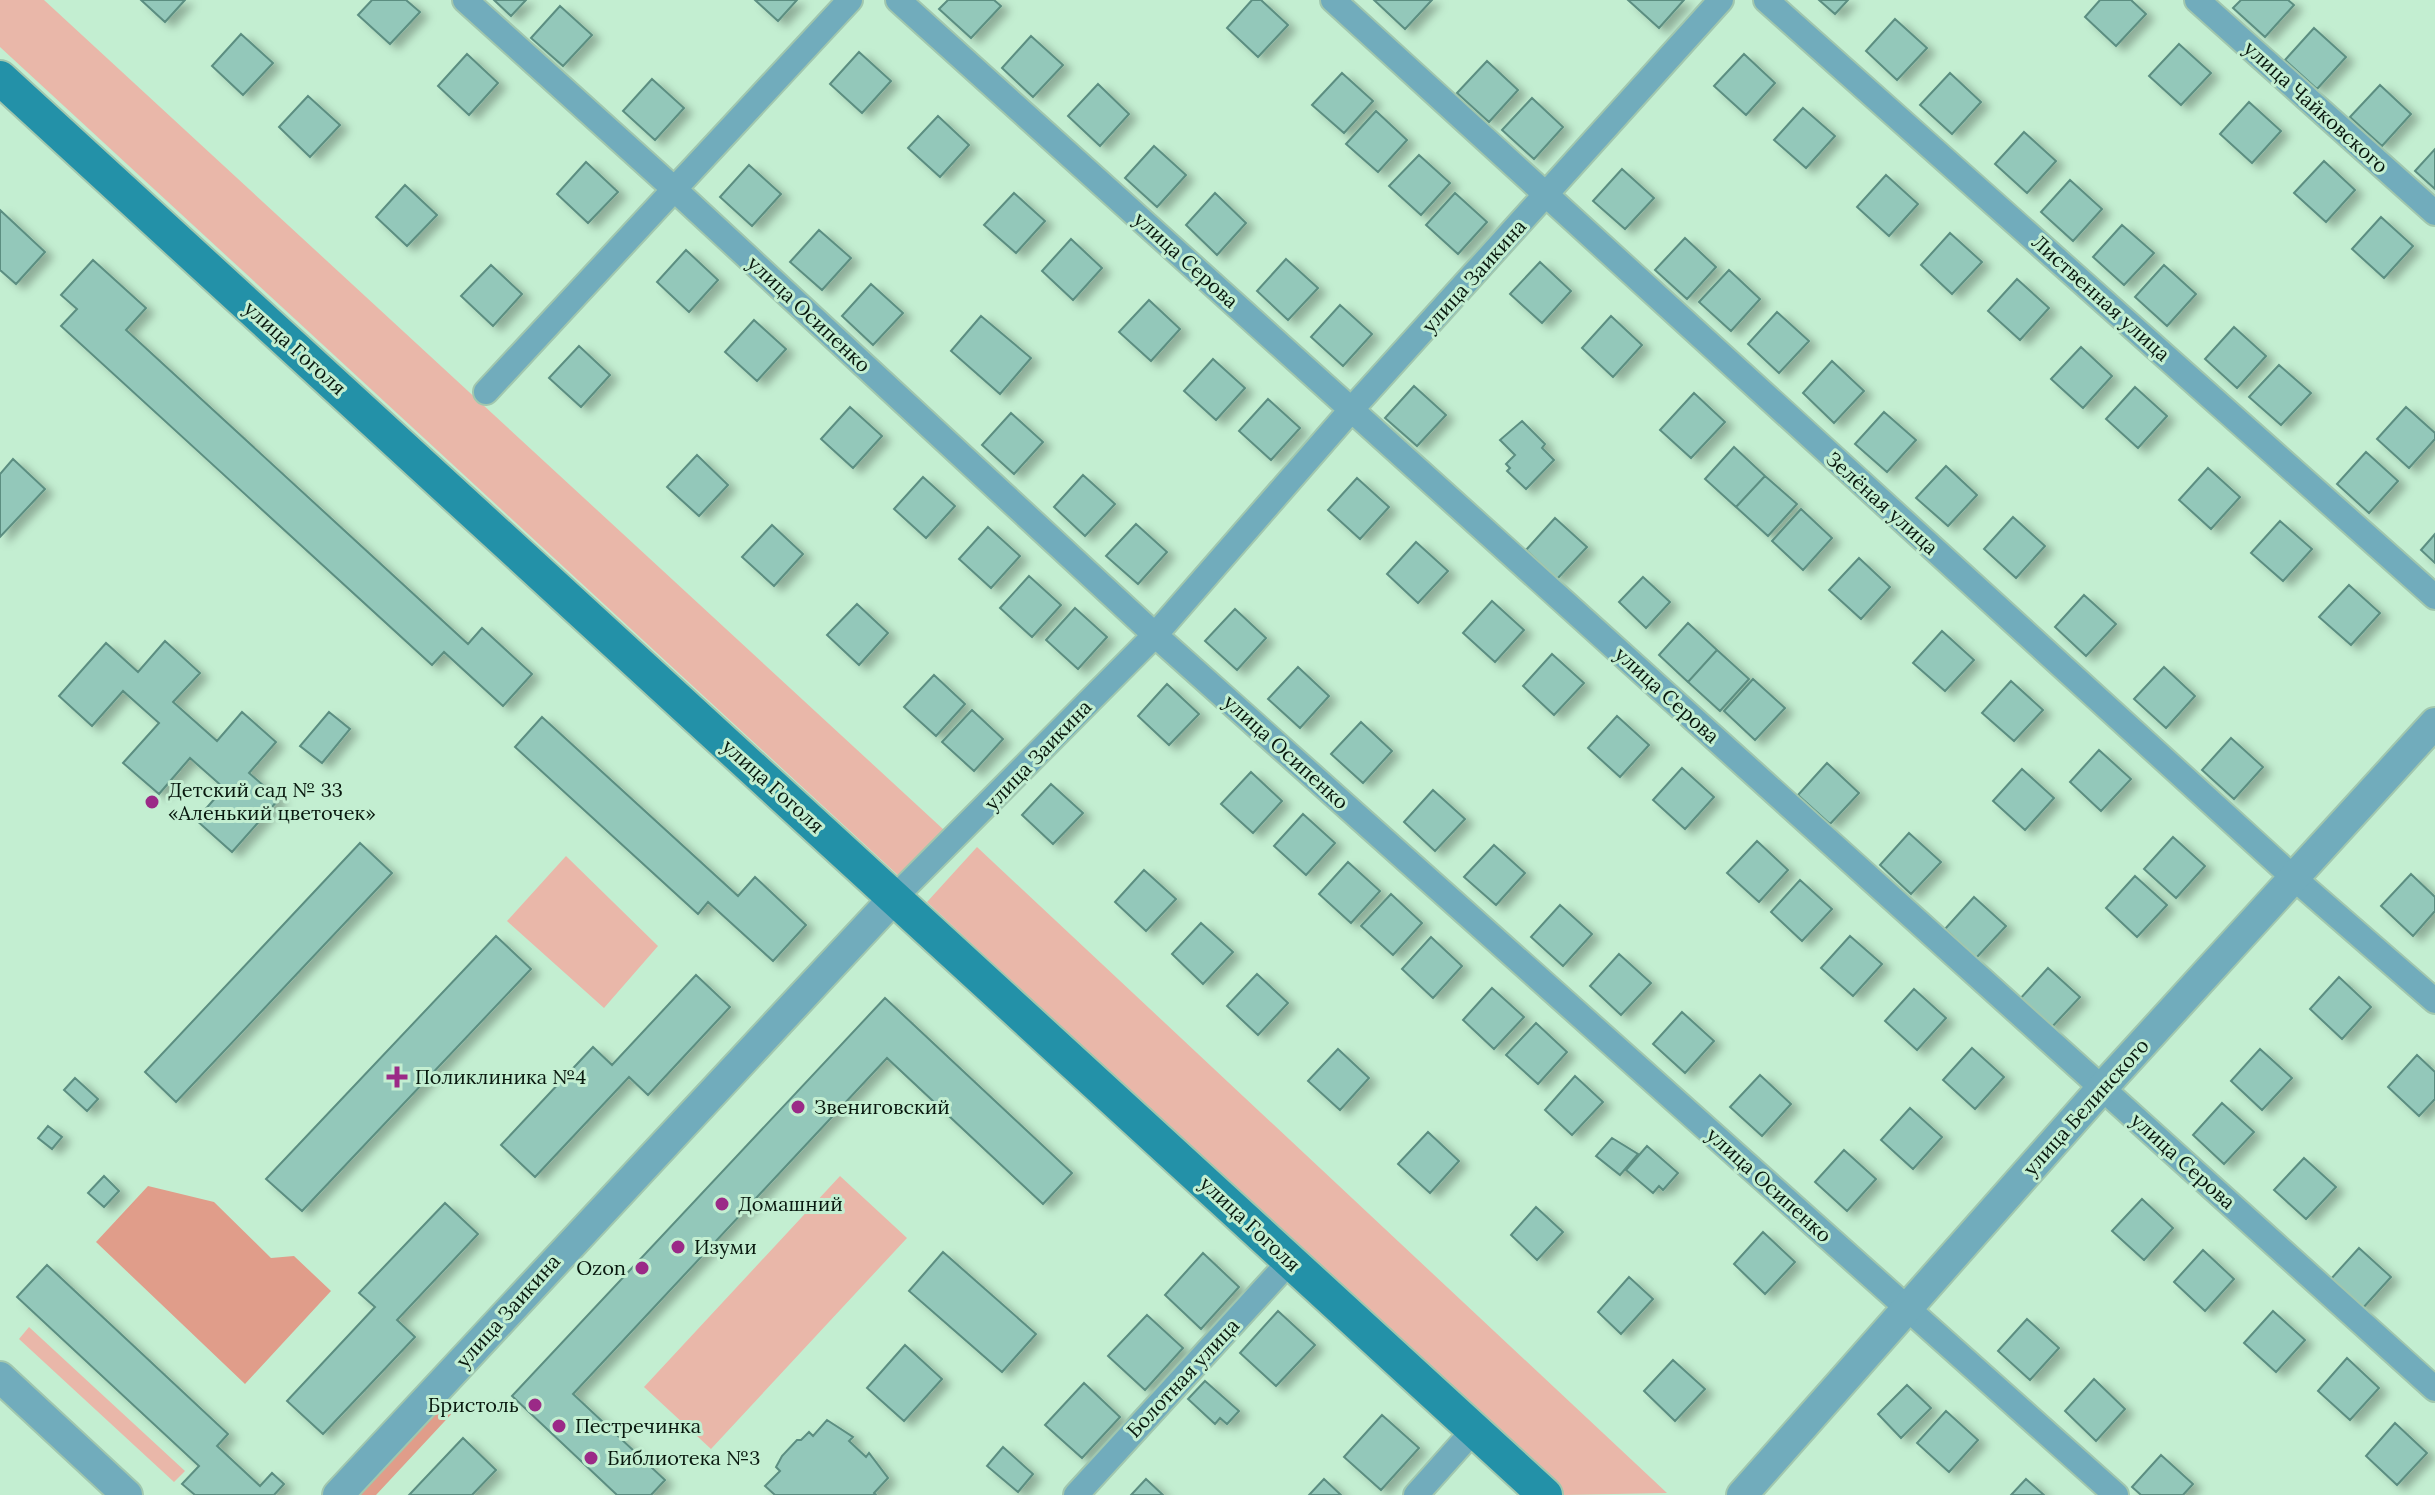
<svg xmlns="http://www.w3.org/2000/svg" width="2435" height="1495" font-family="Lora,serif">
<defs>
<filter id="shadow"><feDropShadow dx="8" dy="5" stdDeviation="4" flood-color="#0004"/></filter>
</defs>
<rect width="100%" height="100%" fill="#c3eed1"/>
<path fill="#e9b7a9" d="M0,0h44l900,830 -43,48 -901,-831z
M977,847l690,646 -106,2 -634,-593z
M566,856l92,90 -54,62 -97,-87z
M840,1176l67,62 -196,211 -67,-62z
M29,1327l156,144 -11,11 -155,-143z"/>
<path fill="#e09d8a" d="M148,1186l66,16 57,56 23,-2 37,35 -86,93 -149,-142z
M446,1397l11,11 -81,87h-22z"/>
<path fill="#93c8ba" stroke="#5b8e81" stroke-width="2" filter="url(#shadow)" d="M141,0h44l-20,22z
M372,0h34l14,12 -30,32 -32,-29z
M494,0h32l-15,16z
M755,0h42l-19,21z
M948,0h46l7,6 -30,32 -32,-29z
M1252,0h9l27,25 -30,32 -31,-29z
M1374,0h58l-27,29z
M1628,0h56l-25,28z
M1819,0h29l-13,14z
M2100,0h31l15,14 -30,32 -31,-29z
M2241,0h47l6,5 -29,32 -32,-29z
M560,6l32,29 -29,31 -32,-28z
M1895,19l32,29 -30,32 -31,-29z
M2314,28l32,29 -29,32 -32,-29z
M241,34l32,29 -30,32 -31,-29z
M1031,36l32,29 -30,32 -31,-29z
M2179,44l32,29 -30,32 -32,-29z
M859,52l32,29 -29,32 -32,-29z
M467,54l31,29 -29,32 -31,-29z
M1744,54l31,29 -29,32 -32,-29z
M1487,61l31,29 -29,32 -32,-29z
M1342,73l31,28 -29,32 -32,-28z
M1950,73l31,29 -29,32 -32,-29z
M652,79l32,29 -29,32 -32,-29z
M1098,84l31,30 -29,32 -32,-30z
M2380,85l31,29 -29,32 -32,-29z
M308,96l32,29 -30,32 -31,-30z
M1532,98l31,29 -29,32 -32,-29z
M2249,102l32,29 -29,32 -32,-29z
M1803,108l32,28 -29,32 -32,-28z
M1376,111l31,29 -29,32 -32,-28z
M938,116l31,29 -29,32 -32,-29z
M2024,132l32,29 -29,32 -32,-29z
M1154,146l32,29 -29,32 -32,-29z
M2435,149v40l-20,-18z
M1419,155l31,28 -29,32 -32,-29z
M2324,161l31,29 -29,32 -32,-29z
M586,162l32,30 -30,31 -31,-29z
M749,165l32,29 -29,32 -32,-29z
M1622,169l32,29 -29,31 -32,-28z
M1886,175l32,29 -29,32 -32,-29z
M2070,180l32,29 -29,32 -32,-29z
M405,185l32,30 -30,31 -31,-29z
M1014,193l31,28 -29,32 -32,-28z
M1215,193l31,30 -29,32 -31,-30z
M1455,193l32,29 -29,32 -32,-29z
M0,210l45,42 -29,32 -16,-14z
M2381,217l32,29 -29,32 -32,-29z
M2122,225l32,28 -30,32 -31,-28z
M819,230l32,28 -29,32 -32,-28z
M1950,233l32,29 -30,32 -31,-29z
M1685,238l31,29 -29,32 -32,-29z
M1071,239l31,29 -29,32 -31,-29z
M686,250l32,30 -29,32 -32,-30z
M1286,259l32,29 -30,32 -31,-29z
M93,260l53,48 -20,22 342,314 14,-16 50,46 -29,32 -59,-54 -12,13 -371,-339 16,-17 -16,-14z
M1540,262l31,29 -29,32 -32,-29z
M491,265l31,29 -29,32 -32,-30z
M2164,265l32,29 -29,32 -32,-29z
M1729,270l31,29 -29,32 -32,-29z
M2017,279l32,29 -29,32 -32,-29z
M871,284l32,29 -30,32 -31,-29z
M1149,300l31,29 -29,32 -32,-29z
M1340,305l32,29 -29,32 -32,-29z
M1777,312l32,29 -30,32 -31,-29z
M981,316l50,42 -31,36 -49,-43z
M1611,316l31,29 -29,32 -31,-29z
M754,320l32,29 -29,32 -32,-29z
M2234,327l32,29 -29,32 -32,-29z
M579,346l31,29 -29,32 -32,-29z
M2081,347l31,29 -29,32 -32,-29z
M1213,359l32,29 -29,32 -32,-29z
M1832,361l32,30 -30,32 -31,-30z
M2279,365l32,28 -30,32 -32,-28z
M1414,386l32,29 -29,31 -32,-28z
M2135,387l32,29 -29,32 -32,-29z
M1694,393l31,29 -34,36 -31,-28z
M1268,399l32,29 -29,32 -32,-29z
M850,407l32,29 -29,32 -32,-29z
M2406,407l29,26v6l-26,29 -32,-29z
M1884,412l32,28 -29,32 -32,-28z
M1011,413l32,29 -29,32 -32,-29z
M1522,421l23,23 -3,4 12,12 -28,29 -19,-18 3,-3 -4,-4 9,-9 -15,-15z
M1734,447l31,29 -29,31 -31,-28z
M2366,452l32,29 -29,32 -32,-29z
M697,455l31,30 -29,31 -32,-29z
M13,459l32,30 -45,48v-63z
M1946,466l31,29 -29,31 -32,-28z
M2208,468l32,29 -29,32 -32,-29z
M1083,475l32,29 -30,32 -31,-29z
M1765,476l32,28 -29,32 -32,-29z
M923,477l32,29 -29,32 -32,-29z
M1357,478l32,29 -29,32 -32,-29z
M1801,509l31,29 -29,32 -31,-29z
M2013,517l32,29 -29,32 -32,-29z
M1555,518l32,29 -30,32 -31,-29z
M2280,521l32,28 -29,32 -32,-28z
M1136,524l31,28 -29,32 -32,-28z
M772,525l31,29 -29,32 -32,-29z
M988,527l32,29 -29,32 -32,-29z
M2435,534v29l-14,-13z
M1416,542l32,29 -30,32 -31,-29z
M1859,558l31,29 -29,32 -32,-29z
M1029,576l32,29 -29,32 -32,-29z
M1643,577l27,25 -24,26 -27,-26z
M2349,585l31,28 -29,32 -32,-28z
M2084,595l32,29 -30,32 -31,-29z
M1492,601l32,29 -29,32 -32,-29z
M857,604l31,29 -29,32 -32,-30z
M1075,608l32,29 -29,32 -32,-29z
M1235,609l31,29 -29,32 -32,-29z
M1688,623l29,27 -29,32 -29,-27z
M1942,631l32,29 -29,31 -32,-28z
M165,641l35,32 -27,29 44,39 25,-29 34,30 -27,31 30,26 -47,53 -36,-32 28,-32 -34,-30 -31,36 -36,-31 36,-40 -36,-32 -31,35 -33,-30 47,-53 32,29z
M1717,650l32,29 -29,32 -32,-29z
M1552,654l32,29 -30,32 -31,-29z
M1298,667l31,29 -29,32 -32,-29z
M2164,667l31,29 -29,32 -32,-29z
M934,675l31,29 -29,32 -32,-29z
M1753,679l32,29 -30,32 -31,-29z
M2011,681l32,29 -29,31 -32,-28z
M1167,684l32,30 -30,31 -31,-29z
M972,710l31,29 -29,32 -32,-29z
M329,712l21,17 -28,34 -22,-17z
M1617,716l32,29 -29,32 -32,-29z
M542,717l196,179 17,-19 51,48 -33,36 -65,-59 -10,12 -183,-167z
M1361,722l31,29 -29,32 -32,-29z
M2231,738l32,29 -29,32 -32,-29z
M2099,750l32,29 -30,32 -31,-29z
M1827,763l32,30 -29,31 -32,-29z
M1682,768l32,29 -29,32 -32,-29z
M2022,769l32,29 -29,32 -32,-29z
M1251,772l31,29 -29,32 -32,-29z
M1051,784l32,29 -30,31 -31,-29z
M1433,790l32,29 -30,32 -31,-29z
M1303,814l32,29 -29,32 -32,-29z
M1909,833l32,29 -30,32 -31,-29z
M2173,837l32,29 -29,32 -32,-29z
M1757,841l31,29 -29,32 -32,-29z
M360,843l32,30 -216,229 -31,-30z
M1494,845l31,28 -29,32 -32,-28z
M1348,862l32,29 -29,32 -32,-29z
M1144,870l32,29 -30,32 -31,-29z
M2411,874l24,23v14l-22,25 -32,-30z
M2135,876l32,29 -30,32 -31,-29z
M1800,880l32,29 -30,32 -31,-29z
M1391,894l31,29 -29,32 -32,-29z
M1974,897l32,29 -30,32 -31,-29z
M1560,905l32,29 -29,32 -32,-29z
M1201,923l32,29 -30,32 -31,-30z
M496,936l35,33 -229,242 -36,-32z
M1850,936l32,28 -29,32 -32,-28z
M1431,937l31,29 -29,32 -31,-29z
M1619,954l32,29 -30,32 -31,-29z
M2048,968l32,29 -30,32 -31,-29z
M1257,974l31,29 -30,32 -31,-29z
M696,975l34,32 -82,88 -19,-18 -94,100 -34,-32 92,-98 19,18z
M2339,977l32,30 -29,32 -32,-30z
M1492,988l32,29 -30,32 -31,-29z
M1914,989l32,29 -29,32 -32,-29z
M885,998l187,175 -29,31 -156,-146 -314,336 92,86 -14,15h-34l-105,-99z
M1682,1012l32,29 -29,32 -32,-29z
M1536,1023l31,29 -29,32 -32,-29z
M1972,1048l32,29 -29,32 -32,-29z
M1338,1049l31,29 -29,32 -32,-29z
M2260,1049l32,29 -30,32 -31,-29z
M2417,1055l18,17v27l-16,17 -31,-29z
M1760,1075l31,29 -29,32 -32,-29z
M1575,1076l28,26 -31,33 -27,-25z
M75,1078l23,21 -11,12 -23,-21z
M2222,1103l32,29 -30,32 -31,-29z
M1910,1108l32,29 -29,32 -32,-29z
M48,1126l14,11 -10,12 -14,-11z
M1428,1132l31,29 -29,32 -32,-29z
M1612,1138l26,16 -18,21 -24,-19z
M1647,1146l31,27 -15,17 -4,-4 -6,7 -27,-23z
M1844,1150l32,29 -29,32 -32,-29z
M2304,1158l32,29 -30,32 -32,-29z
M104,1176l15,15 -15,16 -16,-14z
M2142,1199l31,29 -29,32 -32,-29z
M445,1203l33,31 -81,86 18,17 -92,97 -36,-33 88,-94 -16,-14z
M1536,1207l27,25 -26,28 -26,-25z
M1763,1232l32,30 -30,32 -31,-30z
M2359,1248l32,29 -29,32 -32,-29z
M2203,1250l31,29 -29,32 -31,-29z
M943,1252l93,82 -34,38 -93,-81z
M1203,1253l36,34 -38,42 -36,-34z
M47,1265l181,169 -11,12 43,40 12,-13 12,11 -10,11h-79l-13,-11 17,-18 -182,-169z
M1629,1277l24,22 -32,35 -23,-22z
M1278,1311l37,34 -39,41 -36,-33z
M2273,1311l32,29 -29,32 -32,-29z
M1147,1315l36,33 -38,42 -37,-34z
M2027,1319l32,29 -29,32 -32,-29z
M905,1345l37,34 -38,42 -37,-33z
M2347,1358l32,30 -29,32 -32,-29z
M1673,1360l32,29 -30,32 -31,-30z
M2094,1379l31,30 -29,32 -31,-30z
M1205,1381l34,30 -12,13 -7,-6 -5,6 -27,-25z
M1084,1383l36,34 -38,41 -37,-33z
M1907,1385l24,23 -30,30 -23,-24z
M1946,1411l32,29 -29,32 -32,-29z
M1382,1415l37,33 -38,42 -37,-33z
M827,1420l26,17 -4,4 17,16 3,-4 19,25 -14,15 2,2h-101l-10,-9 15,-15 -4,-4 6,-11 15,-16h4l8,-8 4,4z
M2395,1423l32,30 -30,32 -31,-29z
M463,1438l33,32 -24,25h-63z
M1003,1447l30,27 -15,18 -31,-26z
M2161,1455l32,29 -10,11h-42l-9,-8z
M1146,1479l17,16h-32z
M1324,1479l17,16h-32z
M2026,1479l18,16h-33z"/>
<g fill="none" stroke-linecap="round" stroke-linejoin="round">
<defs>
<path id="minor" d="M465,0l208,188 482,447 961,860
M898,0l1537,1389
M1333,0l962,879 140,122
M1766,0l669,597
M2197,0l238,213
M486,392l364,-392
M895,897l260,-262 196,-225 370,-410
M1076,1495l214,-234
M1416,1495l58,-65"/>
<path id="tertiary" d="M0,1377l127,118
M338,1495l557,-598
M1742,1495l360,-407 333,-365"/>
<path id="secondary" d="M0,78l1545,1417"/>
</defs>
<use href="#minor" stroke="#a1c7ae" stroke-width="28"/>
<use href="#tertiary" stroke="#a1c7ae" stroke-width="34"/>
<use href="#secondary" stroke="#a1c7ae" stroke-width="38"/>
<use href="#minor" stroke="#71acbc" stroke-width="24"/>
<use href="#tertiary" stroke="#71acbc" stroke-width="30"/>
<use href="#secondary" stroke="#2391a8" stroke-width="34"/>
</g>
<g fill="#9b2a87" stroke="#c3eed1" stroke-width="3">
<circle cx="152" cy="802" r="8"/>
<path d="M393 1065h8v8h8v8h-8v8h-8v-8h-8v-8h8z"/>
<circle cx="798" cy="1107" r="8"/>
<circle cx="722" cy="1204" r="8"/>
<circle cx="678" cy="1247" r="8"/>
<circle cx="642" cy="1268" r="8"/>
<circle cx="535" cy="1405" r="8"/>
<circle cx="559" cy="1426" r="8"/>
<circle cx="591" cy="1458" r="8"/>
</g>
<g text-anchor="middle" stroke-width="6" stroke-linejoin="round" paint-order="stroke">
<g font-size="20" fill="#08180e" stroke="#c3eed1">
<text transform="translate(2316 107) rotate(42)" y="7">улица Чайковского</text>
<text transform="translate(1186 260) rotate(42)" y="7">улица Серова</text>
<text transform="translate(1474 276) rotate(-48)" y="7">улица Заикина</text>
<text transform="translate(2101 298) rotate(42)" y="7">Лиственная улица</text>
<text transform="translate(809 314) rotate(43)" y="7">улица Осипенко</text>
<text transform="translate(295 348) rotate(42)" y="7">улица Гоголя</text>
<text transform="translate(1882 503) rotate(42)" y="7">Зелёная улица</text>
<text transform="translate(1667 695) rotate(42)" y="7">улица Серова</text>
<text transform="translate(1286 752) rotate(42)" y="7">улица Осипенко</text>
<text transform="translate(1038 755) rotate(-46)" y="7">улица Заикина</text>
<text transform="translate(773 786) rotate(42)" y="7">улица Гоголя</text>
<text transform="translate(2086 1107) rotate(-48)" y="7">улица Белинского</text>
<text transform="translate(2183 1161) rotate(42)" y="7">улица Серова</text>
<text transform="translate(1769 1185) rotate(42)" y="7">улица Осипенко</text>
<text transform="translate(1250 1224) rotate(43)" y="7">улица Гоголя</text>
<text transform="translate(508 1311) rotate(-48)" y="7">улица Заикина</text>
<text transform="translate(1183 1378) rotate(-47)" y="7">Болотная улица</text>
</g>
<g font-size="20" fill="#08180e" stroke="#c3eed1" text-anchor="start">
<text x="168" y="797">Детский сад № 33<tspan x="168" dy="23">«Аленький цветочек»</tspan></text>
<text x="415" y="1084">Поликлиника №4</text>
<text x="814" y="1114">Звениговский</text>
<text x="738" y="1211">Домашний</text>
<text x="694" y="1254">Изуми</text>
<text x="626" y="1275" text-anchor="end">Ozon</text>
<text x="519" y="1412" text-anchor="end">Бристоль</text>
<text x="575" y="1433">Пестречинка</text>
<text x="607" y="1465">Библиотека №3</text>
</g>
</g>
</svg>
